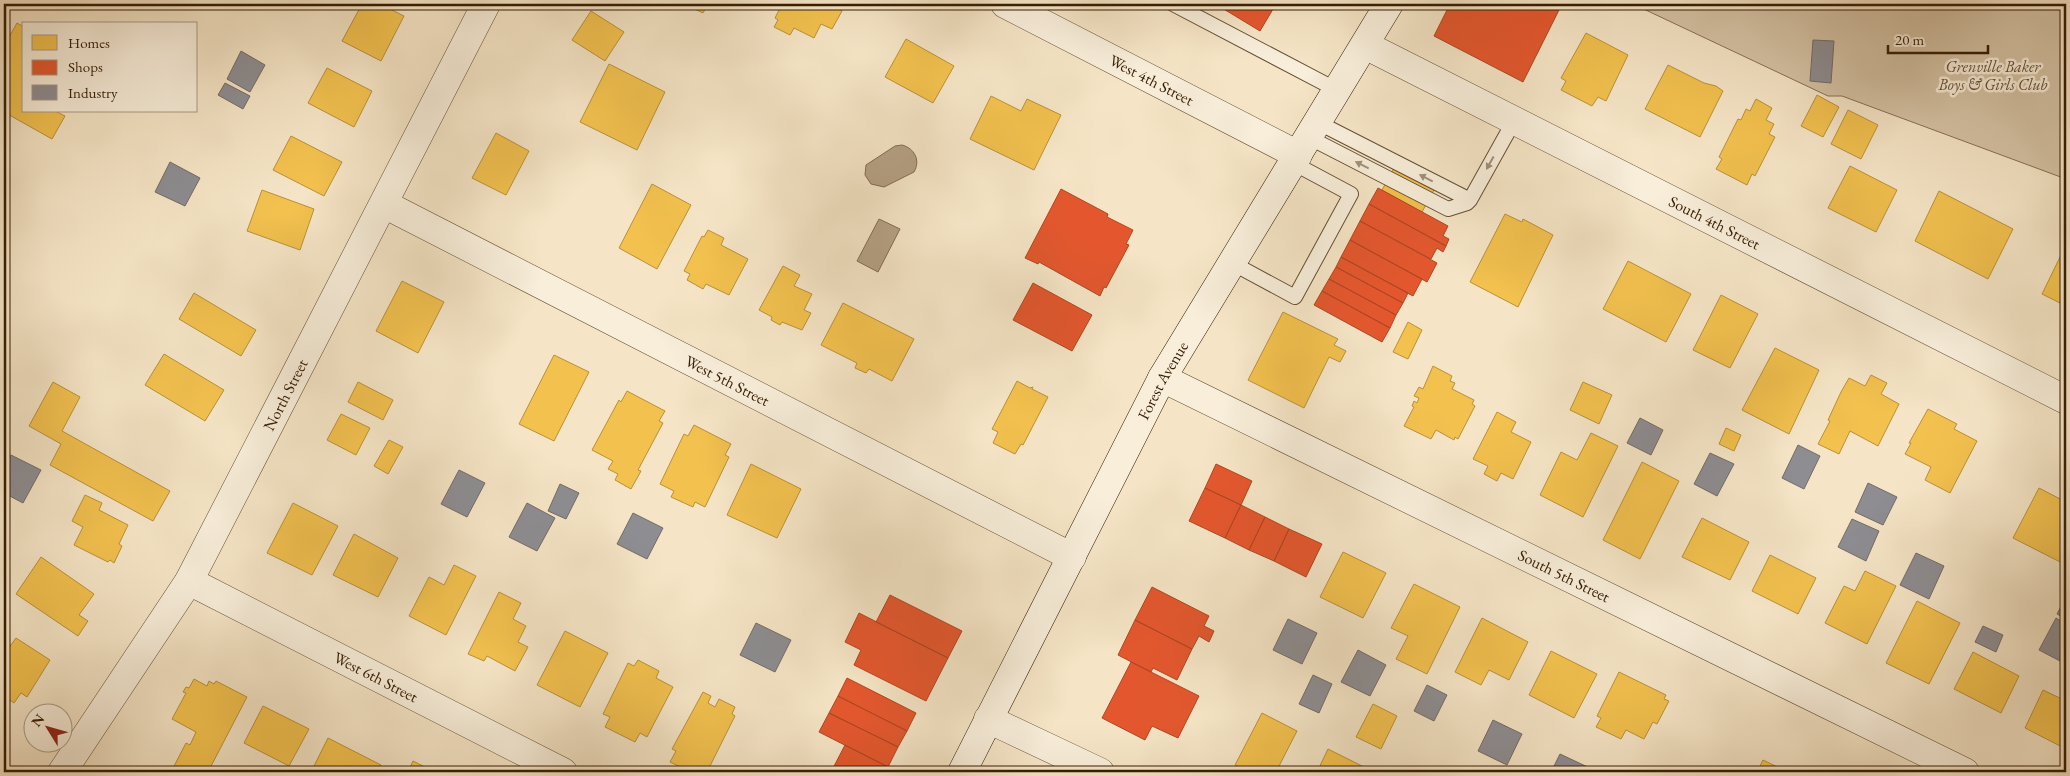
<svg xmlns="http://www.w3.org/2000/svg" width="2070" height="776" font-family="'EB Garamond',serif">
<rect width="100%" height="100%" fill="#f5e5c6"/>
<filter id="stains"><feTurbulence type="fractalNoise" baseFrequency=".004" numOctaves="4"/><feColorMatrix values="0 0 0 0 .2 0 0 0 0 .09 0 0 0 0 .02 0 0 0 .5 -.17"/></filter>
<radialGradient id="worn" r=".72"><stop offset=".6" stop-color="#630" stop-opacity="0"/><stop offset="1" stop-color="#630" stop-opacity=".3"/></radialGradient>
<path fill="#d5c3a5" stroke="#867054" d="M1633,4h433v175l-224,-83h-14z"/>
<path fill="#b4a184" stroke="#826c50" d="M902,145c12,3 19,15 12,27l-30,15 -13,-3 -6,-9 1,-10 29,-19z
M879,219l21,10 -22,43 -21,-11z"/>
<path fill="#f2c14e" stroke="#ba9038" d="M362,4h18l24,12 -23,45 -39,-20z
M684,4h24l-5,9z
M782,4h50v1l10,6 -10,18 -11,-5 -7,14 -20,-10 -4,7 -16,-8 4,-7 -3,-2z
M591,11l33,21 -19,29 -33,-21z
M17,23l7,4v84h31l10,5 -13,23 -48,-27v-66z
M1586,33l42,22 -22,46 -8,-4 -6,9 -31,-16 5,-9 -5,-3z
M906,39l48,27 -21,37 -48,-26z
M609,64l56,28 -28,58 -57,-28z
M1668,65l36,18 12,3 7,5 -23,46 -55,-28z
M327,68l45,23 -18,36 -46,-24z
M1817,95l22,12 -16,30 -22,-11z
M991,96l30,15 6,-12 34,16 -27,55 -64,-31z
M1756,99l16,9 -6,12 8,4 -5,10 6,3 -20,39 -3,-2 -5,11 -31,-16 6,-10 -3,-2 19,-38 3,1 5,-11 4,2z
M1848,110l30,15 -17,34 -30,-15z
M496,133l33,18 -23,44 -34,-17z
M291,136l51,26 -18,34 -51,-26z
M1850,166l47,24 -21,42 -48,-24z
M1394,168l40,22 -12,22 -40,-22z
M652,184l39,21 -34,64 -38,-21z
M262,190l52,19 -14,41 -53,-19z
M1939,191l74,38 -25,50 -73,-38z
M1505,214l17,8 1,-3 30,16 -35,72 -48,-25z
M708,230l16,8 -3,7 27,14 -19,36 -23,-11 -3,5 -16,-9 3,-6 -6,-3 18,-35 2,1z
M2064,249l2,1v56l-24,-12z
M1628,261l63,33 -25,48 -63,-33z
M783,266l17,9 -6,11 18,8 -8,16 7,3 -9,17 -20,-8 -2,3 -9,-5 1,-3 -13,-7z
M402,281l42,21 -26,51 -42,-22z
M194,293l62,37 -15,26 -62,-37z
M1721,295l37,19 -28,54 -37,-18z
M843,303l71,36 -22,42 -23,-12 -3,4 -11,-5 2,-5 -36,-18z
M1283,312l55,27 -4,6 12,6 -6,11 -11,-5 -25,51 -56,-28z
M1408,322l14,8 -14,29 -15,-7z
M1775,348l44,22 -30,64 -47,-24z
M164,354l60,36 -19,31 -60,-36z
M554,355l35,17 -35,69 -35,-17z
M1433,366l19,10 -2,5 5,2 -3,6 22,11 -2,4 3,2 -17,33 -3,-2 -1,3 -18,-10 -5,9 -27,-13 10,-19 -2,-1 2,-5 3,2 2,-5 -5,-2 5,-9 4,2z
M1871,375l16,8 -6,11 18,10 -21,42 -28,-15 -11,23 -21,-10 12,-23 -2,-1 13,-28 8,-14 16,8z
M1017,381l13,7 3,-1 -1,2 16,8 -25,48 -2,-1 -6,10 -22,-11 5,-11 -6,-3z
M53,382l27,15 -18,34 108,60 -17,30 -103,-56 11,-21 -32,-18z
M358,382l35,18 -10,20 -35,-18z
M1583,382l29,13 -13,29 -29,-14z
M627,391l38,20 -6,10 4,2 -25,47 3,1 -10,18 -16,-9 3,-6 -10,-5 5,-8 -21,-11 27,-50 2,2z
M1928,409l29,15 -3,5 23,12 -27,52 -25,-13 6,-13 -26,-13 6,-11h-2z
M1497,412l19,10 -5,10 20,10 -18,37 -12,-6 -4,8 -13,-7 4,-8 -15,-7z
M341,414l29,14 -14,27 -29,-15z
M694,425l37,19 -6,11 4,2 -24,50 -10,-5 -2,5 -22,-10 3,-6 -14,-7 24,-50 4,2z
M1726,428l15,7 -7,16 -15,-7z
M1591,433l27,13 -35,71 -43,-22 21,-43 16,8z
M389,440l14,7 -15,27 -14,-8z
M1642,462l37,19 -39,78 -37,-19z
M751,464l50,25 -24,49 -50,-23z
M2039,488l27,14v63l-53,-27z
M85,495l17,8 -3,7 29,15 -9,19 3,2 -8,17 -4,-3 -2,2 -34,-17 9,-18 -11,-6z
M293,503l45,23 -26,49 -45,-22z
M1702,518l47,24 -19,38 -48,-23z
M354,534l44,24 -20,39 -45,-22z
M1343,552l43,21 -23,45 -43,-21z
M1770,555l46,23 -18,36 -46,-23z
M41,557l53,37 -15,21 9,6 -10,15 -62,-42z
M454,565l22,11 -30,59 -37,-19 20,-39 15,8z
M1865,571l31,15 -29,58 -42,-21 19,-37 11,5z
M1414,584l46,23 -33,67 -31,-15 12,-23 -17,-8z
M499,592l22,11 -8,16 13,7 -8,16 10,5 -13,24 -28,-15 -3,5 -16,-7z
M1917,601l43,22 -31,61 -43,-21z
M1482,618l46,24 -19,38 -20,-10 -8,15 -26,-13z
M565,631l43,22 -28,54 -43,-22z
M16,638l34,22 -23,37 -6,-4 -7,10 -10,-7v-50l4,3z
M1551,651l46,23 -23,44 -45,-23z
M1973,652l46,24 -18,37 -47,-24z
M638,660l21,11 -3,7 17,9 -26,50 -7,-4 -5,9 -30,-15 5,-10 -7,-3 25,-51 6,3z
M1619,672l47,23 -2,4 5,2 -12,23 -4,-2 -9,17 -18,-9 -5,9 -25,-12 5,-9 -4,-2z
M194,679l13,7 2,-5 5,3 2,-3 31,16 -39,75h-37l15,-29 4,2 6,-13 -24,-13 14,-26 -3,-1 3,-5 3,1z
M2043,690l23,11v48l-41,-21z
M703,692l8,4 -3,7 7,4 4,-8 16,8 -3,7 3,2 -26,52 -2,-1 -3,5h-13l-21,-10 6,-11 -4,-2z
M1373,704l24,12 -16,33 -25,-12z
M263,706l46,23 -20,37 -45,-23z
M1262,713l35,18 -21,41h-26l-15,-7z
M328,738l53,27 -4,7h-66z
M1328,749l40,20 -1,3h-50z
M1763,760l25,12h-38l4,-6 5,2z
M413,761l22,11h-27z"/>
<path fill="#e4572e" stroke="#b04621" d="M1224,4h52l-16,27 -38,-23z
M1450,4h112l-39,78 -89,-46z
M1378,188l70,38 -5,10 6,3 -3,7 -77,-42z
M1061,189l47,25 -1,3 26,13 -7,14 3,1 -23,43 -2,-1 -4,9 -61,-34 -1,2 -13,-6z
M1369,204l77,42 -3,6 -6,-4 -6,11 -71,-38z
M1360,221l77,42 -10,19 -77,-42z
M1350,240l72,39 -9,17 -72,-39z
M1341,257l67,36 -5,10 -67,-36z
M1336,267l67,36 -7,12 -67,-36z
M1329,279l67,36 -6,13 -68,-37z
M1033,283l59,32 -20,36 -59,-31z
M1322,291l68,37 -8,14 -68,-37z
M1216,464l36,17 -11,24 -36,-17z
M1205,488l36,17 -16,33 -36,-17z
M1241,505l24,12 -16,33 -24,-12z
M1265,517l24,12 -15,32 -25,-11z
M1289,529l33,15 -16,33 -32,-16z
M1152,587l57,29 -5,10 10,5 -5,11 -10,-6 -7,13 -57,-29z
M890,595l72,36 -14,27 -72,-36z
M859,613l89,45 -22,43 -72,-36 7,-15 -16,-8z
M1135,620l57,29 -15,31 -24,-12 -2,4 -33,-17z
M1131,662l68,34 -21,42 -26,-12 -7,14 -43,-22z
M847,678l69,35 -9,18 -69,-35z
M838,696l69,35 -9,16 -69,-34z
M829,713l69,34 -10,20 -69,-35z
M845,745l49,25 -1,2h-62z"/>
<path fill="#8d8d92" stroke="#736b67" d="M1813,40l21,1 -3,42 -21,-2z
M241,51l24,14 -15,27 -23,-13z
M225,83l25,13 -7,13 -25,-14z
M170,162l30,16 -15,28 -30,-14z
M1640,418l23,12 -12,25 -24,-12z
M1798,445l22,11 -16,33 -22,-11z
M1710,453l24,11 -17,32 -23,-12z
M11,455l30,15 -18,33 -19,-10v-24z
M459,470l26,13 -18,34 -26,-13z
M1868,483l29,14 -14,28 -28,-13z
M560,484l19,9 -13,26 -18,-8z
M527,503l28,15 -18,33 -28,-14z
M633,513l30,15 -16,31 -30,-15z
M1852,519l27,12 -13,30 -28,-14z
M1916,553l28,13 -15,33 -29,-14z
M2066,597v22l-9,-5z
M2056,618l10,6v25l-6,12 -21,-11z
M1288,619l29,14 -15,31 -29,-14z
M756,623l35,17 -16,32 -35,-17z
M1983,626l20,9 -7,17 -21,-10z
M1358,650l28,15 -16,31 -29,-14z
M1313,675l19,9 -13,29 -20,-9z
M1427,685l20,10 -13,26 -20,-10z
M1493,720l29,14 -15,31 -29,-14z
M1560,754l34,16 -1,2h-42z"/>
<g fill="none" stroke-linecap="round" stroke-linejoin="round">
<defs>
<path id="service" d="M1173,4l164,86
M1317,122l153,78
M1308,137l140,72 19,-6 3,-3 44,-79
M1232,263l63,34 56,-103 -58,-31"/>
<g id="minor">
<path id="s1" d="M1005,4l293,151"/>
<path id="s2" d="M1365,45l701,355"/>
<path id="s3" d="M384,204l688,353"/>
<path id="s4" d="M1162,378l803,394"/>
<path id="s5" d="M189,581l374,191"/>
<path d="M988,719l112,53"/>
<path id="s6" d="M62,772l127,-191 297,-577"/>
</g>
<g id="secondary">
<path id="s7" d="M962,772l200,-394 227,-374"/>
</g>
</defs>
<use href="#service" stroke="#664f34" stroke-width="16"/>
<use href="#minor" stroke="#664f34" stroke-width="29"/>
<use href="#secondary" stroke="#361d03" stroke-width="29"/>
<use href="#service" stroke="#f8eeda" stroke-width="14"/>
<use href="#minor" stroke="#f8eeda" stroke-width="28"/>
<use href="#secondary" stroke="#f8eeda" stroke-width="28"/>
</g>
<defs><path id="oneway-solid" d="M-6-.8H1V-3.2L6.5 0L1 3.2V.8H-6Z" transform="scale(1.25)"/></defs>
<g fill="#a19079">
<use href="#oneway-solid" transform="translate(1490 163) rotate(119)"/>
<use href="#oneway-solid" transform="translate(1362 165) rotate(-153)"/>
<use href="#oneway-solid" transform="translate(1426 178) rotate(-153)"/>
</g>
<g text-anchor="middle" stroke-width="5" stroke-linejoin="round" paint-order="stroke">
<g font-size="16" font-style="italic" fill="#664f34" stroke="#f8eeda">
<text x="1993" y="72">Grenville Baker<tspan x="1993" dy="18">Boys &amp; Girls Club</tspan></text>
</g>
<g font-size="16" fill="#361d03" stroke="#f8eeda">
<text dy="6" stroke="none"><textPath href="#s1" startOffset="165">West 4th Street</textPath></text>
<text dy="6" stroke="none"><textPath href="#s2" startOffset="392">South 4th Street</textPath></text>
<text dy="6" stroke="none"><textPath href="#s3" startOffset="386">West 5th Street</textPath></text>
<text dy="6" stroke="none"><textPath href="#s7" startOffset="440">Forest Avenue</textPath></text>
<text dy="6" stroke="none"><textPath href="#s6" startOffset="439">North Street</textPath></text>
<text dy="6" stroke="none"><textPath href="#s4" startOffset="448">South 5th Street</textPath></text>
<text dy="6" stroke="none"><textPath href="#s5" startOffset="210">West 6th Street</textPath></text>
</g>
</g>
<rect width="2070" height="776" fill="none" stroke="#f5e5c6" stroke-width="20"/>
<rect x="5" y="5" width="2060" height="766" fill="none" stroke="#361d03" stroke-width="2.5"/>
<rect x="10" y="10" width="2050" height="756" fill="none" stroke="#361d03"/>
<rect x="22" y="22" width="175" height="90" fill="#f8eeda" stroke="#aa9a84"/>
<rect x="32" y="35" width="25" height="15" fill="#f2c14e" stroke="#aa9a84"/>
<text x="68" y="48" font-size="15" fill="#361d03">Homes</text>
<rect x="32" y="60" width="25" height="15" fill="#e4572e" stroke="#aa9a84"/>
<text x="68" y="72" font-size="15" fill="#361d03">Shops</text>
<rect x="32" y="85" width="25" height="15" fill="#8d8d92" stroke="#aa9a84"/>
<text x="68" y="98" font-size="15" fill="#361d03">Industry</text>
<g transform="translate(48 728) rotate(307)"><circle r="24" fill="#f8eeda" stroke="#aa9a84"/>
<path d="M0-4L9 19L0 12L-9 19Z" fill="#8f2418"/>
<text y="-8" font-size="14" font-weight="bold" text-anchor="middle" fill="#361d03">N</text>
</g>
<path d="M1888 45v8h100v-8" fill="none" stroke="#361d03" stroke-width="2.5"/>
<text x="1895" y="45" font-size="15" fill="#361d03" stroke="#f8eeda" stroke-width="4" paint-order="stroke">20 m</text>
<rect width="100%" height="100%" filter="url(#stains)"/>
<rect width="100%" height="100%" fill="url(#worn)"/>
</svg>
